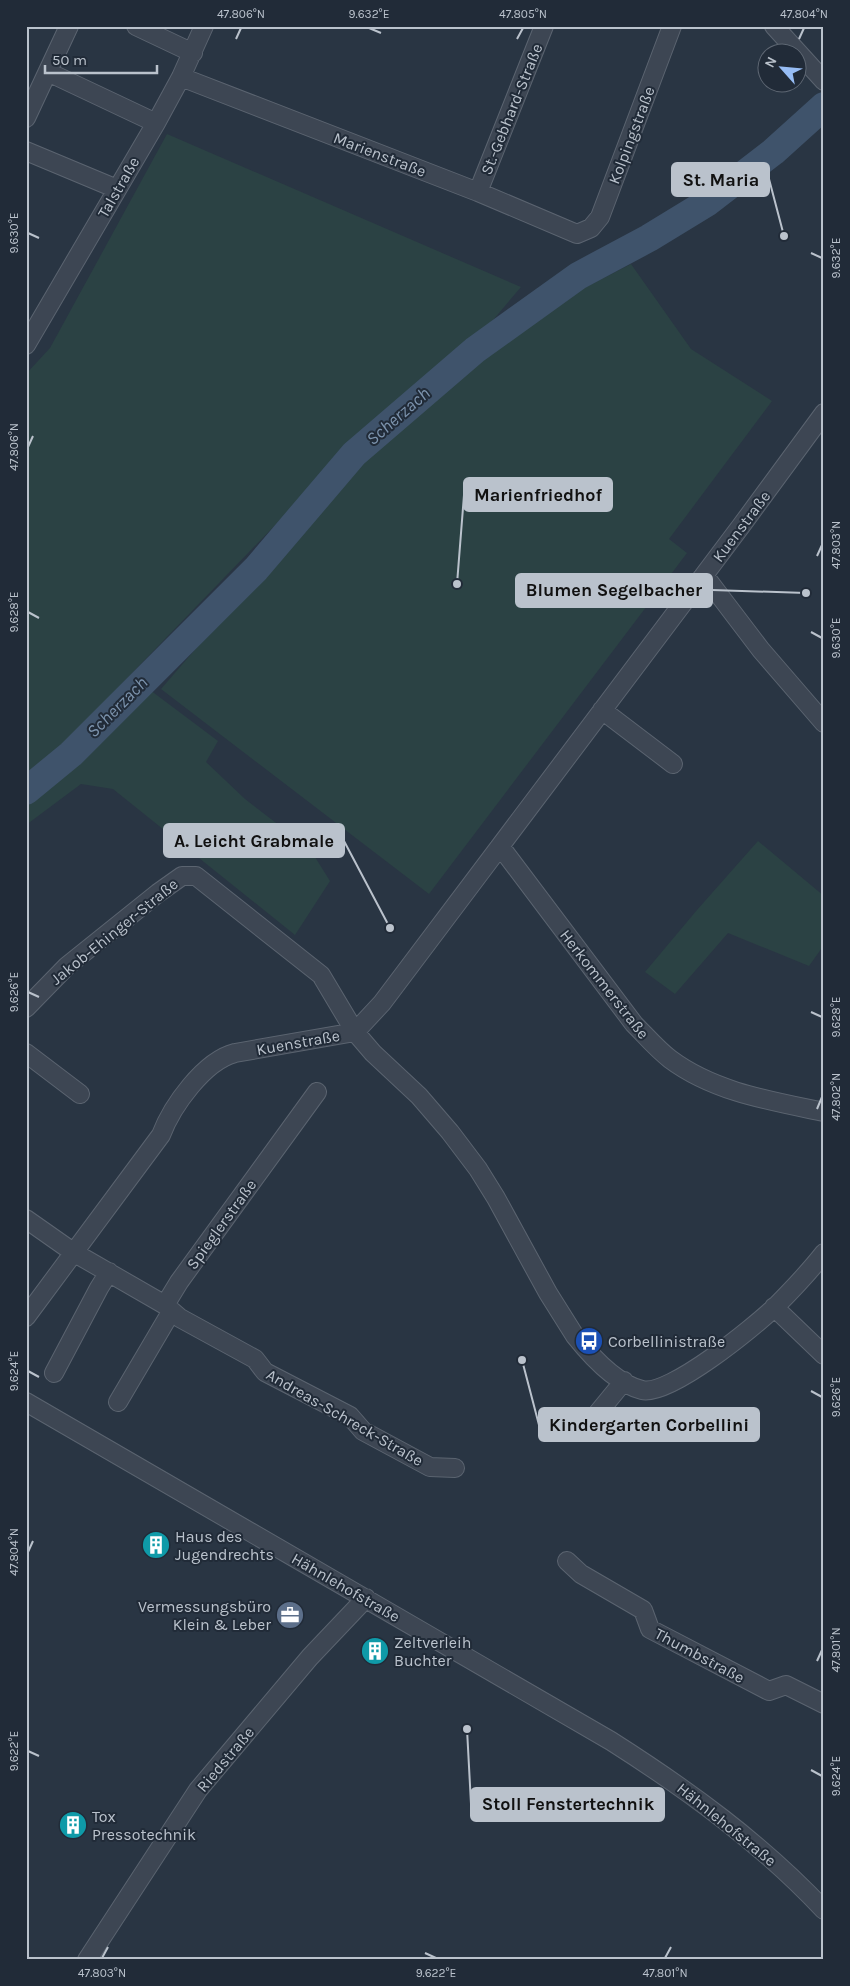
<svg xmlns="http://www.w3.org/2000/svg" width="850" height="1986" font-family="Karla,sans-serif">
<rect width="100%" height="100%" fill="#293543"/>
<path fill="#2b4244" d="M167,134l354,153 -55,65 -100,79 -317,328 -23,16v-401l24,-26z
M631,264l60,85 81,52 -103,138 18,14 -258,341 -268,-205 215,-249 163,-129z
M142,684l76,57 -12,21 39,37 65,50 20,32 -35,54 -182,-146 -32,-5 -55,41v-36l37,-27z
M758,841l66,55v49l-15,21 -81,-33 -53,61 -30,-22 52,-62z"/>
<g fill="none" stroke-linecap="round" stroke-linejoin="round">
<path stroke="#3f536b" stroke-width="28" d="M26,791l45,-37 185,-185 98,-115 121,-104 103,-74 71,-38 59,-36 65,-50 51,-46"/>
<defs>
<path id="minor" d="M136,26l57,27
M774,26l50,55
M48,72l108,51
M181,77l297,115 99,42 14,-6 9,-11 72,-191
M26,118l43,-92
M26,151l91,38
M478,192l66,-166
M26,345l130,-222 25,-46 23,-51
M704,575l57,75 63,73
M602,710l71,54
M500,846l134,178c12,12 23,25 36,35 44,33 101,42 154,53
M26,1008l41,-42 91,-73 24,-17h14l125,99 34,57 18,21 46,43 31,36 28,37 18,29 52,95 27,43c16,20 42,48 67,54 27,7 113,-64 133,-83 17,-17 34,-35 49,-54
M26,1053l54,41
M26,1219l47,33 92,53 15,13 75,41 10,13 85,44 13,15 67,36 25,1
M165,1305l14,-23 138,-190
M774,1307l50,48
M26,1317l135,-182c11,-29 43,-74 74,-82l120,-21 27,-29 359,-477 83,-113
M54,1373l45,-85 10,-16
M26,1402l585,339c77,49 150,102 213,169
M118,1402l53,-90
M583,1431l41,-50
M567,1561l14,13 62,36 7,19 119,62 17,-6 38,19
M87,1960l111,-170 112,-133 56,-59"/>
</defs>
<use href="#minor" stroke="#5b6470" stroke-width="20"/>
<use href="#minor" stroke="#3d4653" stroke-width="18"/>
</g>
<path fill="none" stroke="#bac2cc" stroke-width="2" d="M369,28l12,5M236,39l5,-11M517,39l6,-11M799,39l5,-11M28,233l11,5M811,253l11,5M28,447l5,-11M817,556l5,-11M28,612l11,6M811,632l11,6M28,992l11,5M811,1012l11,5M817,1109l5,-12M28,1371l11,6M811,1391l11,6M28,1552l5,-11M817,1661l5,-11M28,1751l11,5M811,1770l11,6M425,1953l11,5M102,1958l6,-11M665,1958l6,-11"/>
<defs>
<symbol id="bus-disc" viewBox="-11 -11 22 22"><circle r="9.5" fill="#1a4fb4" stroke="#212b38"/><path d="M-5-6H5V4H4V6H2V4H-2V6H-4V4H-5ZM-3.5-4V0h7V-4ZM-3.5 1.2v1.5H-2V1.2ZM2 1.2v1.5H3.5V1.2Z" fill="#fff"/></symbol>
<symbol id="building-disc" viewBox="-11 -11 22 22"><circle r="9.5" fill="#0f9aa8" stroke="#212b38"/><path d="M-4-6H4V6H1V3H-1V6H-4ZM-2.5-4.3h1.7v1.8h-1.7ZM.8-4.3h1.7v1.8H.8ZM-2.5-1h1.7V.8h-1.7ZM.8-1h1.7V.8H.8Z" fill="#fff"/></symbol>
<symbol id="office-disc" viewBox="-11 -11 22 22"><circle r="9.5" fill="#5c6f8a" stroke="#212b38"/><path d="M-6-3h4V-5.5h4V-3h4V5H-6ZM-1-4.5V-3h2v-1.5ZM-6 0V1H6V0Z" fill="#fff"/></symbol>
</defs>
<g fill-rule="evenodd">
<use href="#bus-disc" x="573" y="1325" width="32" height="32"/>
<use href="#building-disc" x="140" y="1529" width="32" height="32"/>
<use href="#office-disc" x="274" y="1599" width="32" height="32"/>
<use href="#building-disc" x="359" y="1635" width="32" height="32"/>
<use href="#building-disc" x="57" y="1809" width="32" height="32"/>
</g>
<g text-anchor="middle" stroke-width="4" stroke-linejoin="round" paint-order="stroke">
<g font-size="16" fill="#bac2cc" stroke="#212b38">
<text transform="translate(511 109) rotate(-68)" y="6">St.-Gebhard-Straße</text>
<text transform="translate(631 135) rotate(-69)" y="6">Kolpingstraße</text>
<text transform="translate(380 154) rotate(21)" y="6">Marienstraße</text>
<text transform="translate(118 187) rotate(-60)" y="6">Talstraße</text>
<text transform="translate(741 526) rotate(-53)" y="6">Kuenstraße</text>
<text transform="translate(114 931) rotate(-39)" y="6">Jakob-Ehinger-Straße</text>
<text transform="translate(605 984) rotate(52)" y="6">Herkommerstraße</text>
<text transform="translate(298 1042) rotate(-10)" y="6">Kuenstraße</text>
<text transform="translate(221 1224) rotate(-54)" y="6">Spieglerstraße</text>
<text transform="translate(345 1417) rotate(30)" y="6">Andreas-Schreck-Straße</text>
<text transform="translate(346 1587) rotate(30)" y="6">Hähnlehofstraße</text>
<text transform="translate(700 1655) rotate(28)" y="6">Thumbstraße</text>
<text transform="translate(225 1759) rotate(-50)" y="6">Riedstraße</text>
<text transform="translate(727 1824) rotate(39)" y="6">Hähnlehofstraße</text>
</g>
<g font-size="16" fill="#bac2cc" stroke="#212b38" text-anchor="start">
<text x="608" y="1347">Corbellinistraße</text>
<text x="175" y="1542">Haus des<tspan x="175" dy="18">Jugendrechts</tspan></text>
<text x="271" y="1612" text-anchor="end">Vermessungsbüro<tspan x="271" dy="18">Klein &amp; Leber</tspan></text>
<text x="394" y="1648">Zeltverleih<tspan x="394" dy="18">Buchter</tspan></text>
<text x="92" y="1822">Tox<tspan x="92" dy="18">Pressotechnik</tspan></text>
</g>
<g font-size="18" font-style="italic" fill="#7c93ad" stroke="#212b38">
<text transform="translate(398 416) rotate(-41)" y="6">Scherzach</text>
<text transform="translate(117 707) rotate(-45)" y="6">Scherzach</text>
</g>
</g>
<path fill="none" stroke="#bac2cc" stroke-width="2" d="M784 236L769 179M457 584L464 495M806 593L712 590M390 928L344 841M522 1360L539 1425M467 1729L471 1804"/>
<g fill="#bac2cc" stroke="#212b38" stroke-width="2">
<circle cx="784" cy="236" r="5"/>
<circle cx="457" cy="584" r="5"/>
<circle cx="806" cy="593" r="5"/>
<circle cx="390" cy="928" r="5"/>
<circle cx="522" cy="1360" r="5"/>
<circle cx="467" cy="1729" r="5"/>
</g>
<g fill="#bac2cc" stroke="#bac2cc" stroke-width="2">
<rect x="672" y="163" width="97" height="33" rx="5"/>
<rect x="464" y="478" width="148" height="33" rx="5"/>
<rect x="516" y="574" width="196" height="33" rx="5"/>
<rect x="164" y="824" width="180" height="33" rx="5"/>
<rect x="539" y="1408" width="220" height="33" rx="5"/>
<rect x="471" y="1788" width="193" height="33" rx="5"/>
</g>
<g font-size="18" text-anchor="middle" font-weight="bold" fill="#111">
<text x="721" y="186">St. Maria</text>
<text x="538" y="501">Marienfriedhof</text>
<text x="614" y="596">Blumen Segelbacher</text>
<text x="254" y="847">A. Leicht Grabmale</text>
<text x="649" y="1431">Kindergarten Corbellini</text>
<text x="568" y="1810">Stoll Fenstertechnik</text>
</g>
<rect width="850" height="1986" fill="none" stroke="#212b38" stroke-width="55"/>
<g transform="translate(782 68) rotate(297)"><circle r="24" fill="#212b38" stroke="#5e6773"/>
<path d="M0-4L9 19L0 12L-9 19Z" fill="#97bdf5"/>
<text y="-8" font-size="14" font-weight="bold" text-anchor="middle" fill="#bac2cc">N</text>
</g>
<path d="M45 65v8h112v-8" fill="none" stroke="#bac2cc" stroke-width="2.5"/>
<text x="52" y="65" font-size="15" fill="#bac2cc" stroke="#212b38" stroke-width="4" paint-order="stroke">50 m</text>
<rect x="28" y="28" width="794" height="1930" fill="none" stroke="#bac2cc" stroke-width="2"/>
<g font-size="12" text-anchor="middle" fill="#bac2cc">
<text x="241" y="18">47.806°N</text>
<text x="369" y="18">9.632°E</text>
<text x="523" y="18">47.805°N</text>
<text x="804" y="18">47.804°N</text>
<text transform="translate(14 233) rotate(-90)" y="4">9.630°E</text>
<text transform="translate(836 258) rotate(-90)" y="4">9.632°E</text>
<text transform="translate(14 447) rotate(-90)" y="4">47.806°N</text>
<text transform="translate(836 545) rotate(-90)" y="4">47.803°N</text>
<text transform="translate(14 612) rotate(-90)" y="4">9.628°E</text>
<text transform="translate(836 638) rotate(-90)" y="4">9.630°E</text>
<text transform="translate(14 992) rotate(-90)" y="4">9.626°E</text>
<text transform="translate(836 1017) rotate(-90)" y="4">9.628°E</text>
<text transform="translate(836 1097) rotate(-90)" y="4">47.802°N</text>
<text transform="translate(14 1371) rotate(-90)" y="4">9.624°E</text>
<text transform="translate(836 1397) rotate(-90)" y="4">9.626°E</text>
<text transform="translate(14 1552) rotate(-90)" y="4">47.804°N</text>
<text transform="translate(836 1650) rotate(-90)" y="4">47.801°N</text>
<text transform="translate(14 1751) rotate(-90)" y="4">9.622°E</text>
<text transform="translate(836 1776) rotate(-90)" y="4">9.624°E</text>
<text x="102" y="1977">47.803°N</text>
<text x="436" y="1977">9.622°E</text>
<text x="665" y="1977">47.801°N</text>
</g>
</svg>
